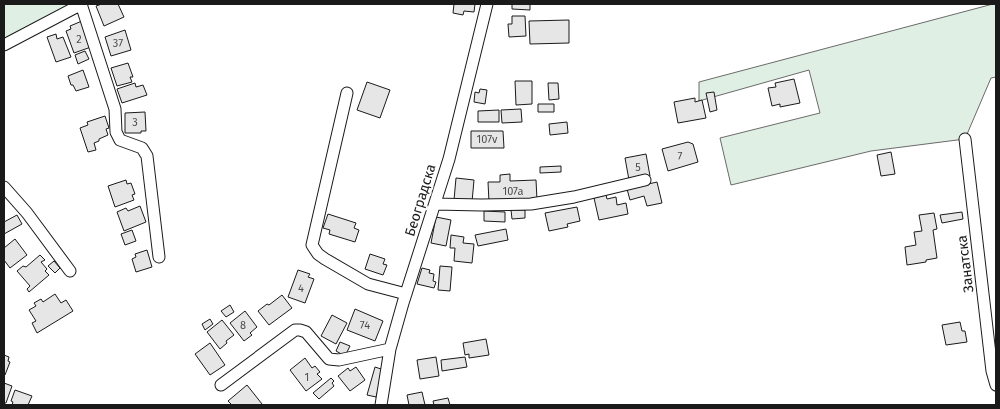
<svg xmlns="http://www.w3.org/2000/svg" width="1000" height="409" font-family="'Fira Sans',sans-serif">
<rect width="100%" height="100%" fill="#fff"/>
<path fill="#e0efe3" stroke="#6a6a6a" d="M4,4h65l3,5 -68,36z
M993,4h3v73l-5,1 -26,61 -94,12 -140,34 -11,-47 100,-25 -11,-43 -110,31v-19z"/>
<path fill="#e6e6e6" stroke="#1a1a1a" d="M102,4h16l6,13 -20,9 -8,-20z
M454,4h21l-1,8 -10,-1 -1,4 -10,-2z
M512,4h18v6l-18,-1z
M512,16h13l1,20 -17,1 -1,-13h4z
M569,20v23l-39,1 -1,-23z
M82,21l9,26 -17,6 -8,-22 5,-2 -1,-3z
M125,30l6,20 -20,6 -6,-19z
M56,34l1,5 6,-2 8,20 -15,5 -9,-25z
M85,51l4,8 -11,5 -3,-9z
M128,63l5,14h-3l2,5 -15,4 -6,-18z
M83,70l6,17 -13,4 -3,-6h-2l-3,-9z
M794,79l6,24 -20,4v-3l-8,2 -4,-18 8,-1 -1,-4z
M515,81h17v23l-16,1z
M367,82l23,8 -10,28 -23,-8z
M135,83l1,4 7,-2 4,10 -25,8 -5,-14z
M548,83h10l1,16 -10,1z
M480,89l7,1 -2,14 -11,-2 1,-10 4,1z
M714,92l3,18 -7,2 -4,-19z
M695,98v4l7,-2 4,18 -28,5 -4,-21z
M538,104h16v8h-16z
M521,109l1,13 -20,1 -1,-13z
M499,110v12h-21v-11z
M145,112l1,19h-5v2h-16v-20z
M105,116l4,12 -3,1 2,6 -9,4v2l-5,2 2,7 -8,2 -8,-24 8,-3 -1,-3z
M567,122l1,11 -18,2 -1,-11z
M471,131h32l1,17h-33z
M688,142l5,2 5,18 -30,9 -6,-22z
M891,152l4,22 -14,2 -4,-21z
M646,154l4,22 -21,4 -4,-22z
M561,166v6l-21,1v-6z
M510,174v7l26,-1 1,20 -48,2 -1,-20h12v-7z
M456,178l18,2 -2,22 -18,-2z
M126,180l1,4 4,-1 4,11 -3,1 2,5 -19,7 -7,-21z
M657,182l5,21 -15,3 -3,-10 -14,4 -3,-11z
M606,195l1,4 9,-2 1,8 9,-2 2,11 -29,6 -5,-22z
M140,206l6,16 -22,9 -7,-19 9,-4 2,3z
M577,207l3,14 -13,3 1,3 -19,4 -4,-18z
M511,210h14v8l-13,1z
M484,211l21,1v10l-21,-1z
M962,212l1,7 -21,4 -2,-8z
M934,213l3,16 -4,1 4,28 -11,2v2l-19,3 -2,-18 11,-2 -2,-13 8,-1 -3,-16z
M328,214l28,9 -2,5 5,2 -4,12 -26,-8 1,-4 -7,-2z
M17,215l5,9 -18,10v-12z
M436,217l15,3 -5,26 -15,-3z
M506,229l2,11 -30,6 -3,-11z
M132,230l4,11 -11,4 -4,-11z
M451,235l13,2 -1,6 11,1 -2,19 -18,-2 1,-13h-5z
M15,239l12,16 -17,13 -6,-8v-12z
M147,250l5,17 -16,5 -4,-13 4,-2 -1,-3z
M370,254l15,5 -2,5 4,1 -4,10 -18,-6z
M40,255l5,5 -4,2 6,7 -2,2 4,4 -20,17 -2,-3 3,-3 -13,-15 6,-5 3,1z
M54,261l6,7 -5,5 -7,-7z
M440,266l12,1 -2,24 -12,-1z
M422,268l8,2 -1,3 5,1 -1,7 3,1 -2,6 -17,-4z
M298,270l12,4 -2,3 6,2 -9,24 -17,-6z
M55,294l6,9 5,-3 7,11 -36,22 -5,-10 4,-2 -7,-11 7,-4 -2,-3 7,-4 2,3z
M282,295l10,13 -23,17 -11,-14 9,-7 2,1z
M230,305l4,7 -8,5 -5,-6z
M355,309l28,12 -8,20 -28,-11z
M245,311l12,16 -7,6 2,2 -8,6 -14,-18z
M332,315l15,8 -11,21 -15,-8z
M210,319l3,5 -8,6 -3,-6z
M222,320l12,15 -8,6 1,2 -7,6 -13,-17z
M960,322l2,9h3l2,11 -21,3 -4,-20z
M486,339l3,16 -20,3v-4l-4,1 -2,-12z
M340,342l10,4 -5,10 -9,-5z
M210,343l15,22 -15,10 -15,-21z
M4,355l5,2 -1,4 2,1 -5,13h-1z
M436,357l3,19 -19,3 -3,-19z
M465,357l2,10 -25,4 -1,-11z
M305,358l7,10 3,-2 5,6 -3,2 5,5 -16,12 -16,-21z
M356,367l9,13 -15,11 -12,-15 10,-8 2,3z
M375,367l9,3 -8,27 -9,-2z
M331,378l3,3 -2,2 2,3 -15,13 -6,-6z
M4,383l8,3 -6,17h-2z
M247,385l15,19 -1,1h-29l-4,-4z
M15,390l17,6 -4,9h-16l1,-3 -2,-1z
M422,392l3,13h-16l-2,-10z
M448,398l2,7h-16l-1,-4z"/>
<g fill="none" stroke-linecap="round" stroke-linejoin="round">
<defs>
<path id="minor" d="M81,4l34,105 1,23 4,8 22,8 5,8 12,101
M4,45l78,-41
M347,93l-35,152 6,9 7,5 43,25 38,10
M965,139l27,232 4,14
M4,187l23,26 43,58
M435,204l46,1 50,-1 43,-7 71,-17
M221,385l74,-55h5l6,2 23,27 10,1 51,-11
M381,405l9,-56 13,-46 46,-144 38,-155"/>
</defs>
<use href="#minor" stroke="#1a1a1a" stroke-width="13"/>
<use href="#minor" stroke="#fff" stroke-width="11"/>
</g>
<g text-anchor="middle" stroke-width="4" stroke-linejoin="round" paint-order="stroke">
<g font-size="11" fill="#4d4d4d">
<text x="79" y="43">2</text>
<text x="118" y="47">37</text>
<text x="135" y="126">3</text>
<text x="487" y="143">107v</text>
<text x="680" y="160">7</text>
<text x="638" y="171">5</text>
<text x="513" y="195">107a</text>
<text x="301" y="292">4</text>
<text x="243" y="329">8</text>
<text x="365" y="329">74</text>
<text x="307" y="381">1</text>
</g>
<g font-size="14" fill="#1a1a1a" stroke="#fff">
<text transform="translate(420 200) rotate(-73)" y="5">Београдска</text>
<text transform="translate(965 264) rotate(-97)" y="5">Занатска</text>
</g>
</g>
<rect width="1000" height="409" fill="none" stroke="#1a1a1a" stroke-width="10"/>
</svg>
